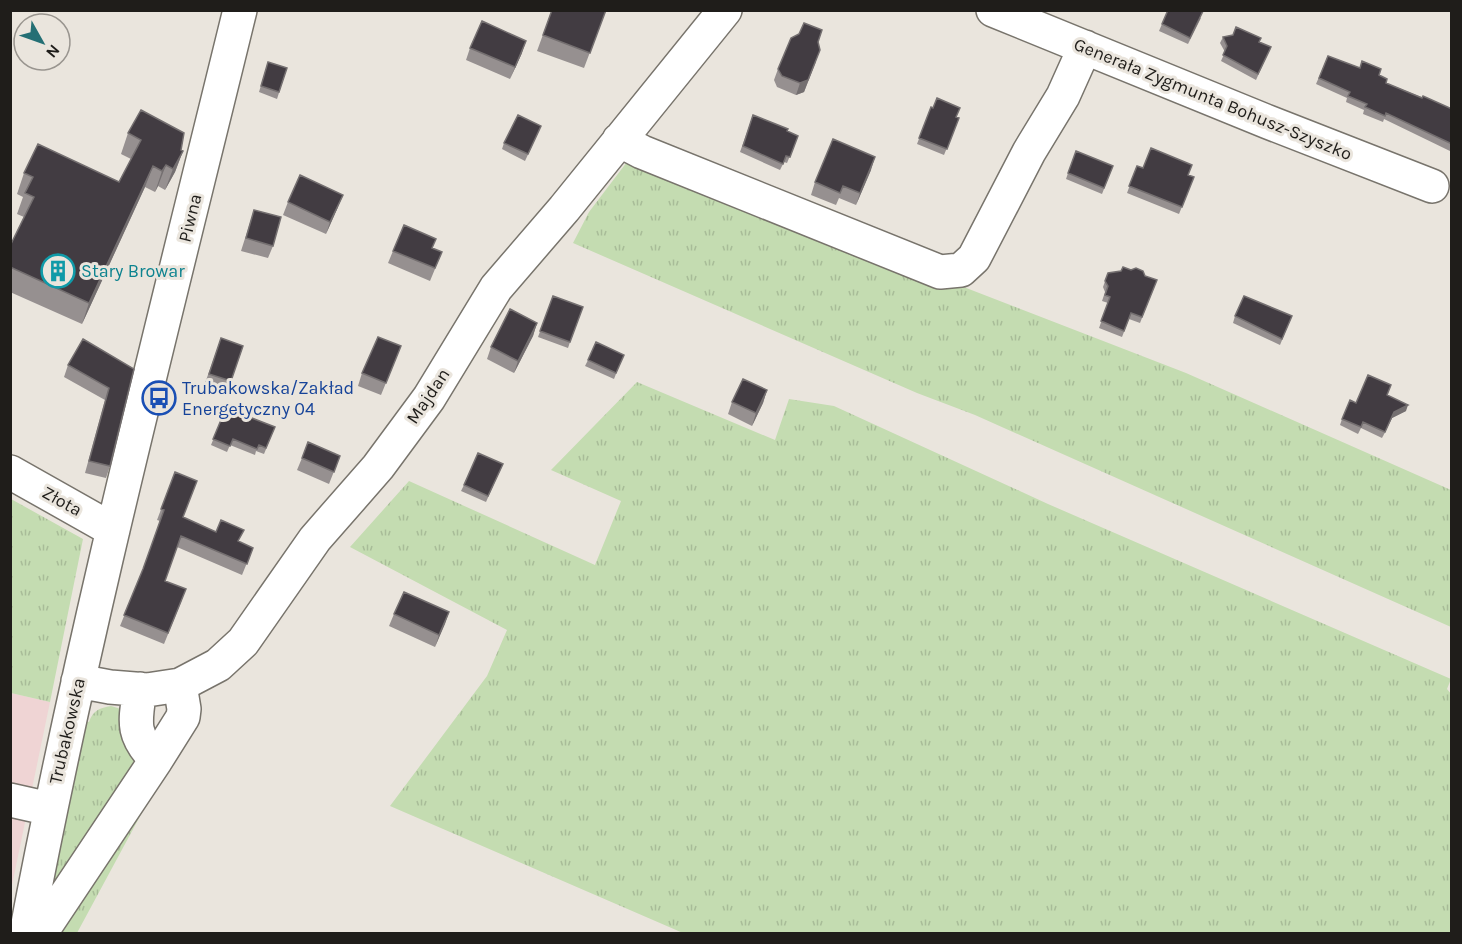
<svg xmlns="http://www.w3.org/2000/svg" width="1462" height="944" font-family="Karla,sans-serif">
<defs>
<pattern id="grass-tufts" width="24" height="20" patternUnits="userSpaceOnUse" patternTransform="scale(1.5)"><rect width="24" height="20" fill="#c4dcb1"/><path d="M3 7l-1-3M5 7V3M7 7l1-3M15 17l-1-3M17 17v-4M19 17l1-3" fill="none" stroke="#a8bc98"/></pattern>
</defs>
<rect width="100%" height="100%" fill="#eae5dd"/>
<path fill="#efd4d4" d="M11,693l39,9 -39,188z"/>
<path fill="url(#grass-tufts)" d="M630,158l556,215 265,117v137l-476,-212 -58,-22 -344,-150 16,-31z
M637,382l138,58 14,-41 45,7 214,98 403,175 -4,10 5,6 -1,238h-768l-293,-127 97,-130 20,-46 -157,-83 59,-66 186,84 26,-64 -70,-31z
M11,499l72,40 -33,163 -39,-9z
M111,706l10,3 19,53 -96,148 39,-190 6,2c4,-12 11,-14 22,-16z
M193,718l-116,215h-21z"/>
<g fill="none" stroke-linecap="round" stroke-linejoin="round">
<defs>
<path id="minor" d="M993,10l275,112 164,64
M619,140l23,12 298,120 21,-2 13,-12 55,-106 34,-56 22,-49
M10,472l103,58
M78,681l32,6 37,3 33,-5 38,-20 25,-23 72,-103 63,-72 51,-69 67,-110 68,-79 161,-199
M156,760l27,-43 1,-8 -4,-24
M10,800l40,9
M26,934c59,-311 139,-617 214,-924
M40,934l116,-174c-25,-26 -21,-38 -16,-71"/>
</defs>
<use href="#minor" stroke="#78746c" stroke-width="36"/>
<use href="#minor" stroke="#fff" stroke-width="33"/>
</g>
<path fill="#969090" d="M552,10h54l-22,58 -47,-17z
M1201,18l-13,26 -29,-13 3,-7z
M1223,37l36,5 12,5 -15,33 -35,-19 4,-9 -5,-9z
M818,42l-2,20 -12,30 -8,3 -19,-8 -3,-7 4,-11z
M470,48l52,5 -12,26 -44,-19z
M1328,56l51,19 7,8 66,26v43l-68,-33 -1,3 -20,-8 1,-4 -18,-8 1,-4 -31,-14z
M268,62l19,6 -10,31 -18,-7z
M931,107l28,11 -15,37 -27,-11z
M753,115l34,16 11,5 -11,27 -3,-1 -4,8 -40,-18z
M128,133l55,18 -8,21 -10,18 -7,-4 -3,6 -10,-5 -63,137 -72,-32v-46l14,-29 -7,-3 6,-17 -6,-3 7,-21 95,9 12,-23 -10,-5z
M538,133l-13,28 -23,-12 2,-6z
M1113,166l-11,28 -36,-15 2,-6z
M1137,166l6,2 46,7 5,2 -15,37 -52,-21z
M871,170l-15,35 -17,-7 -3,7 -25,-10 4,-13z
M288,202l50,5 -12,27 -43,-19z
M254,210l19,36 -5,12 -27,-7z
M393,251l49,1 -12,29 -42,-18z
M1108,273l37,3 12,4 -17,43 -11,-4 -7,18 -23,-9 9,-25 -6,-2 3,-9 -2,-5z
M553,296l17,46 -2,6 -30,-11z
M1235,316h57l-12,29 -47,-22z
M537,323l-4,13 -19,37 -27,-14 4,-12z
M221,338l22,8 -16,47 -23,-7z
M401,346l-20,49 -23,-9 4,-13z
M588,360l33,1 -7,18 -29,-13z
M68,365l66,4 -24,97 -4,12 -21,-5 20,-73 -41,-23z
M767,390l-4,13 -11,23 -24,-12 4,-12z
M1387,395l19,16 -14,7 -10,20 -21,-10 -3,6 -18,-9 2,-6 14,-16z
M226,408l49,19 -11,27 -8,-3 -1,4 -25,-10 -3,7 -16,-7z
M340,456l-11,28 -32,-14 5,-12z
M503,464l-17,38 -25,-11 3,-6z
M175,472l8,45 70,31 -11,27 -65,-28 -12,34 17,19 -18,44 -44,-18 22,-54 18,-51 -3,-1z
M449,612l-14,35 -46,-21 5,-12z"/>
<path fill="#746f70" d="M526,41l-4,12 -12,26 5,-12z
M820,50l-16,42 -8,3 4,-12z
M183,151l-8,21 -10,18 8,-21z
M875,157l-4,13 -15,35 4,-12z
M166,165l-8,21 -3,6 7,-21z
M153,166l-8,21 -63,137 7,-21z
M343,195l-5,12 -12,27 4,-12z
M537,323l-4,13 -19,37 4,-12z
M767,390l-4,13 -11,23 4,-13z
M1408,405l-2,6 -14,7 -10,20 12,-26z
M449,612l-4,12 -10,23 4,-12z"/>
<path fill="#423c42" stroke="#746f70" stroke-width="1.5" d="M552,10h54l-16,43 -47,-18z
M1168,10h33l2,1 -13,27 -28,-14z
M482,21l44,20 -11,26 -45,-19z
M804,23l18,7 -4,12 2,8 -12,30 -8,3 -18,-7 -4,-7 13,-31 8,-4z
M1236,27l25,11 -2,4 12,5 -13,27 -35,-19 4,-9 -4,-9 10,-2z
M1328,56l32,12 2,-7 19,8 -2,6 8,4 -1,4 36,15 1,-2 29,13v35l-66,-31 -1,3 -20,-9 2,-3 -19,-8 2,-4 -31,-14z
M268,62l19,6 -8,24 -18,-6z
M937,98l23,10 -4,9 3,1 -12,31 -28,-11 12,-31 2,1z
M141,110l43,23 -3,17 2,1 -10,18 -7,-4 -4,6 -9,-5 -64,137 -79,-36v-21l24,-49 -9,-4 8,-16 -9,-4 14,-29 81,38 22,-42 -13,-7z
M518,115l23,11 -13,28 -24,-11z
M753,115l35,14 -1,2 11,5 -8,21 -4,-1 -3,8 -40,-18z
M833,139l42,18 -15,36 -17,-7 -3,7 -25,-11z
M1151,148l41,17 -4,10 6,2 -12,30 -53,-21 8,-20 6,2z
M1076,151l37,15 -9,22 -36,-15z
M300,175l43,20 -13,27 -42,-20z
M254,210l27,7 -8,29 -27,-8z
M404,225l32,14 -4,9 10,4 -7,16 -42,-17z
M1123,267l8,3 5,-2 7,3 2,5 12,4 -15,37 -11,-4 -7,18 -23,-10 9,-24 -5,-2 3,-9 -3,-5 3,-8 13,-2z
M553,296l30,11 -13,35 -30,-11z
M1244,296l48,20 -10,23 -47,-23z
M510,309l27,14 -19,38 -27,-14z
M378,337l23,9 -15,37 -24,-10z
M221,338l22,8 -12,35 -22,-7z
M83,339l51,30 -24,97 -21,-5 20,-73 -41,-23z
M596,342l28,13 -8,18 -28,-13z
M1368,375l23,10 -4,10 21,10 -14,7 -9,20 -22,-10 -2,5 -19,-8 8,-19 6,3z
M743,379l24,11 -11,23 -24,-11z
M226,408l49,19 -9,21 -7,-3 -2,4 -24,-10 -3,7 -17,-7z
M308,442l32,14 -6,16 -32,-14z
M478,453l25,11 -15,32 -24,-11z
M175,472l22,9 -14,36 33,15 5,-12 23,10 -6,11 15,7 -6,16 -66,-28 -16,45 21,8 -18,44 -44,-18 19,-46 21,-59 -3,-1z
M404,592l45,20 -10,23 -45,-21z"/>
<defs>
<symbol id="building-ring" viewBox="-11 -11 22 22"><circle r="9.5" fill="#eae5dd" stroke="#0f9aa8" stroke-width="1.5"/><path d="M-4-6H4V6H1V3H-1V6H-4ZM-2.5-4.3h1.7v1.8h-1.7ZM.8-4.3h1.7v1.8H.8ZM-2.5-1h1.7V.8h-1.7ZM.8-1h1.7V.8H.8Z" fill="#0f9aa8"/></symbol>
<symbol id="bus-ring" viewBox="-11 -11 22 22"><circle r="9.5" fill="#eae5dd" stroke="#1a4fb4" stroke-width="1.5"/><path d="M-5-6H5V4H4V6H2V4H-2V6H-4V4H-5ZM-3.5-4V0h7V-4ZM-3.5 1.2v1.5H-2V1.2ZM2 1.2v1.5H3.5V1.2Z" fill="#1a4fb4"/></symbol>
</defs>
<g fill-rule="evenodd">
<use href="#building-ring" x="39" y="252" width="38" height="38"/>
<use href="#bus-ring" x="140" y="379" width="38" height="38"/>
</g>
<g text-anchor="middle" stroke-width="6" stroke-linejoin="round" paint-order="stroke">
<g font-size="18" fill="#1f1d1a" stroke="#eae5dd">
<text transform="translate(1213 99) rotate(22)" y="6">Generała Zygmunta Bohusz-Szyszko</text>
<text transform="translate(190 218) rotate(-76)" y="6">Piwna</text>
<text transform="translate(428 396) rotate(-56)" y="6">Majdan</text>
<text transform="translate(62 501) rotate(29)" y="6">Złota</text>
<text transform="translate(67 731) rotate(-77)" y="6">Trubakowska</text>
</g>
<g font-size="18" fill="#0d838f" stroke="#eae5dd" text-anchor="start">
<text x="81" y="277">Stary Browar</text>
</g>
<g font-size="18" fill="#164399" stroke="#eae5dd" text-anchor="start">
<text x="182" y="394">Trubakowska/Zakład<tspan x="182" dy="21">Energetyczny 04</tspan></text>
</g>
</g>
<rect width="1462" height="944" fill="none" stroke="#1f1d1a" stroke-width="24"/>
<g transform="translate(42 42) rotate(130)"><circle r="28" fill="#eae5dd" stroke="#99958f" stroke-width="1.5"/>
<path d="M0-4.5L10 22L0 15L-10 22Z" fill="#246f74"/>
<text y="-9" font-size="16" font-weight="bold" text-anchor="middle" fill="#1f1d1a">N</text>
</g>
</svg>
